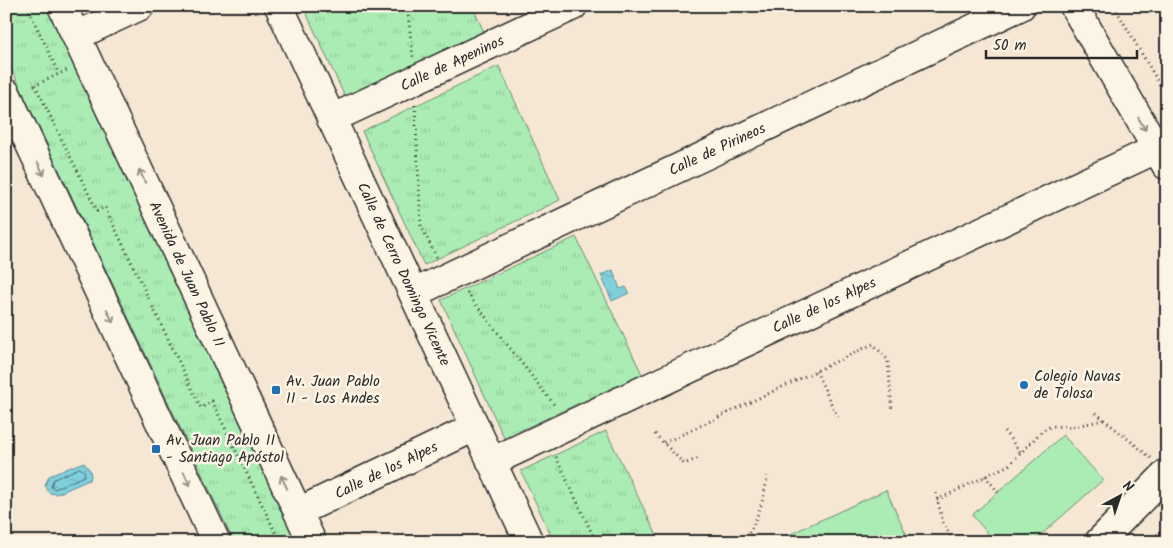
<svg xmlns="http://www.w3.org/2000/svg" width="1173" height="548" font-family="Kalam,sans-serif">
<defs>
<pattern id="grass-tufts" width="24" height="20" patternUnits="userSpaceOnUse" patternTransform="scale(1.25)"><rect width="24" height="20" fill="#abecb4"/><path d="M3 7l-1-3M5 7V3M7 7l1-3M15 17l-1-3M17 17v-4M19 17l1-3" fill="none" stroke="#93cb9b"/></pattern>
<pattern id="water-ripples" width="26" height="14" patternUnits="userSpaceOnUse" patternTransform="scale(1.25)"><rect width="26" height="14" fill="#80cfdc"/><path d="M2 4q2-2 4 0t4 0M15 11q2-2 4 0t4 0" fill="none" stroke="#6fb2bd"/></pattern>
</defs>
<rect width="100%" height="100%" fill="#f6e7d4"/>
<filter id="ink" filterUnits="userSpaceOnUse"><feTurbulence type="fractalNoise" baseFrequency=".02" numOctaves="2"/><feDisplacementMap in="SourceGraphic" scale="10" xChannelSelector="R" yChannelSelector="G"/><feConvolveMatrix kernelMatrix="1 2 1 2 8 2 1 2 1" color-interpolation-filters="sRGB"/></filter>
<g filter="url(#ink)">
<path fill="url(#grass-tufts)" stroke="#6b8c70" d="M6,6h41l251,536h-64l-228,-485z
M303,6h169l13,28 -140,63z
M499,66l61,134 -136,65 -62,-134z
M576,237l66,137 -138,64 -63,-138z
M606,431l54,111h-106l-33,-71z"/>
<path fill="#abecb4" stroke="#6b8c70" d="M1063,435l40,45 -70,62h-38l-23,-27z
M886,490l24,52h-137z"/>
<path fill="url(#water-ripples)" stroke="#5e8d95" d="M613,270l7,19 6,-2 3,6 -17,8 -11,-26z
M81,463h3l6,7 1,7 -2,3 -32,14 -8,-1 -4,-8 4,-9z"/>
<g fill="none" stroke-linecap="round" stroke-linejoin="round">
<path stroke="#4d6d72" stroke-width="1" d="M80,468l5,4 -1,4 -29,13 -4,-2 2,-7z"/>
<defs>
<path id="minor" d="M62,6l250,536
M279,6l250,536
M1074,6l92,159
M76,36l64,-30
M6,93l210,449
M331,119l242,-113
M414,293l607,-287
M491,462l676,-318
M298,512l177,-85
M1099,542l68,-69"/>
</defs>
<use href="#minor" stroke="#2b2b2b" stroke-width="31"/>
<path stroke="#2b2b2b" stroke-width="3" stroke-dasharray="1 4" stroke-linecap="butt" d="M27,6l32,68
M407,6l6,51
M1114,6l53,91
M35,85l62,126 8,-4 96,201 11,-7 68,141
M34,86l33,-16
M415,105l6,121 16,32
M467,293l88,113
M816,371l22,47
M1096,413l55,45
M1004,431l17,22
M655,434l29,30 15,-6
M664,443l209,-99 15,16 4,51
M556,457l40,85
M985,476l13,16
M936,493l7,30 11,19
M937,500l72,-35 33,-34 9,-5 20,1 33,-7
M744,542c13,-22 20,-41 23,-66
M1150,542l17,-18"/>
<use href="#minor" stroke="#fcf5e5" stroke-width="28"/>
</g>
<defs><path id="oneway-shaft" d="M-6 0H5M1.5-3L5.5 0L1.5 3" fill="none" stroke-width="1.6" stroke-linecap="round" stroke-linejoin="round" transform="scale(1.25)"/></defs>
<g stroke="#949088">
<use href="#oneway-shaft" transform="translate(1142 124) rotate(60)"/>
<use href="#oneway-shaft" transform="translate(41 169) rotate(65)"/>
<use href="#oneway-shaft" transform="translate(142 176) rotate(-115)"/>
<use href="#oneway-shaft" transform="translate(110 316) rotate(65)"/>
<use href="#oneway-shaft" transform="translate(187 479) rotate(65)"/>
<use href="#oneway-shaft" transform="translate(284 482) rotate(-115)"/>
</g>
</g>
<g fill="#1f6fb2" stroke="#fcf5e5" stroke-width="2">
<circle cx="1024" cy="385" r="5"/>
<rect x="271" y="385" width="10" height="10" rx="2.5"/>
<rect x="151" y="444" width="10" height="10" rx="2.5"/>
</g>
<g text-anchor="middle" stroke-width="5" stroke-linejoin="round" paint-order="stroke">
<g font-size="15" fill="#2b2b2b" stroke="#fcf5e5">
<text transform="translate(452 63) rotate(-25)" y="5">Calle de Apeninos</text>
<text transform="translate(717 149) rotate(-25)" y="5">Calle de Pirineos</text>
<text transform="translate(187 274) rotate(65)" y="5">Avenida de Juan Pablo II</text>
<text transform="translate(404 274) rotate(65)" y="5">Calle de Cerro Domingo Vicente</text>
<text transform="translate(824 305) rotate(-25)" y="5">Calle de los Alpes</text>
<text transform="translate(386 470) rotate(-26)" y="5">Calle de los Alpes</text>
</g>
<g font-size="15" fill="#2b2b2b" stroke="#fcf5e5" text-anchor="start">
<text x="1034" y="381">Colegio Navas<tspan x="1034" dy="17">de Tolosa</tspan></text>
<text x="286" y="386">Av. Juan Pablo<tspan x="286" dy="17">II - Los Andes</tspan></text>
<text x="166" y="445">Av. Juan Pablo II<tspan x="166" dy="17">- Santiago Apóstol</tspan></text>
</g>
</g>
<rect width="1173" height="548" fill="none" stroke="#fcf5e5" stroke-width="25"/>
<rect x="12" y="12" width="1148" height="523" fill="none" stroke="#2b2b2b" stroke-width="2" filter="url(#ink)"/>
<g transform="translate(1120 496) rotate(40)" stroke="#fcf5e5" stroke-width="4" paint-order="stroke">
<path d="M0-4L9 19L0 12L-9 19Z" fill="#2b2b2b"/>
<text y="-8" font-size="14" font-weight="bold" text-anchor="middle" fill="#2b2b2b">N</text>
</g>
<path d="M986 50v8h151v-8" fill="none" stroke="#2b2b2b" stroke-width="2.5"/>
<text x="993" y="50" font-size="15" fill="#2b2b2b" stroke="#fcf5e5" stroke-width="4" paint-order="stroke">50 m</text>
</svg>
